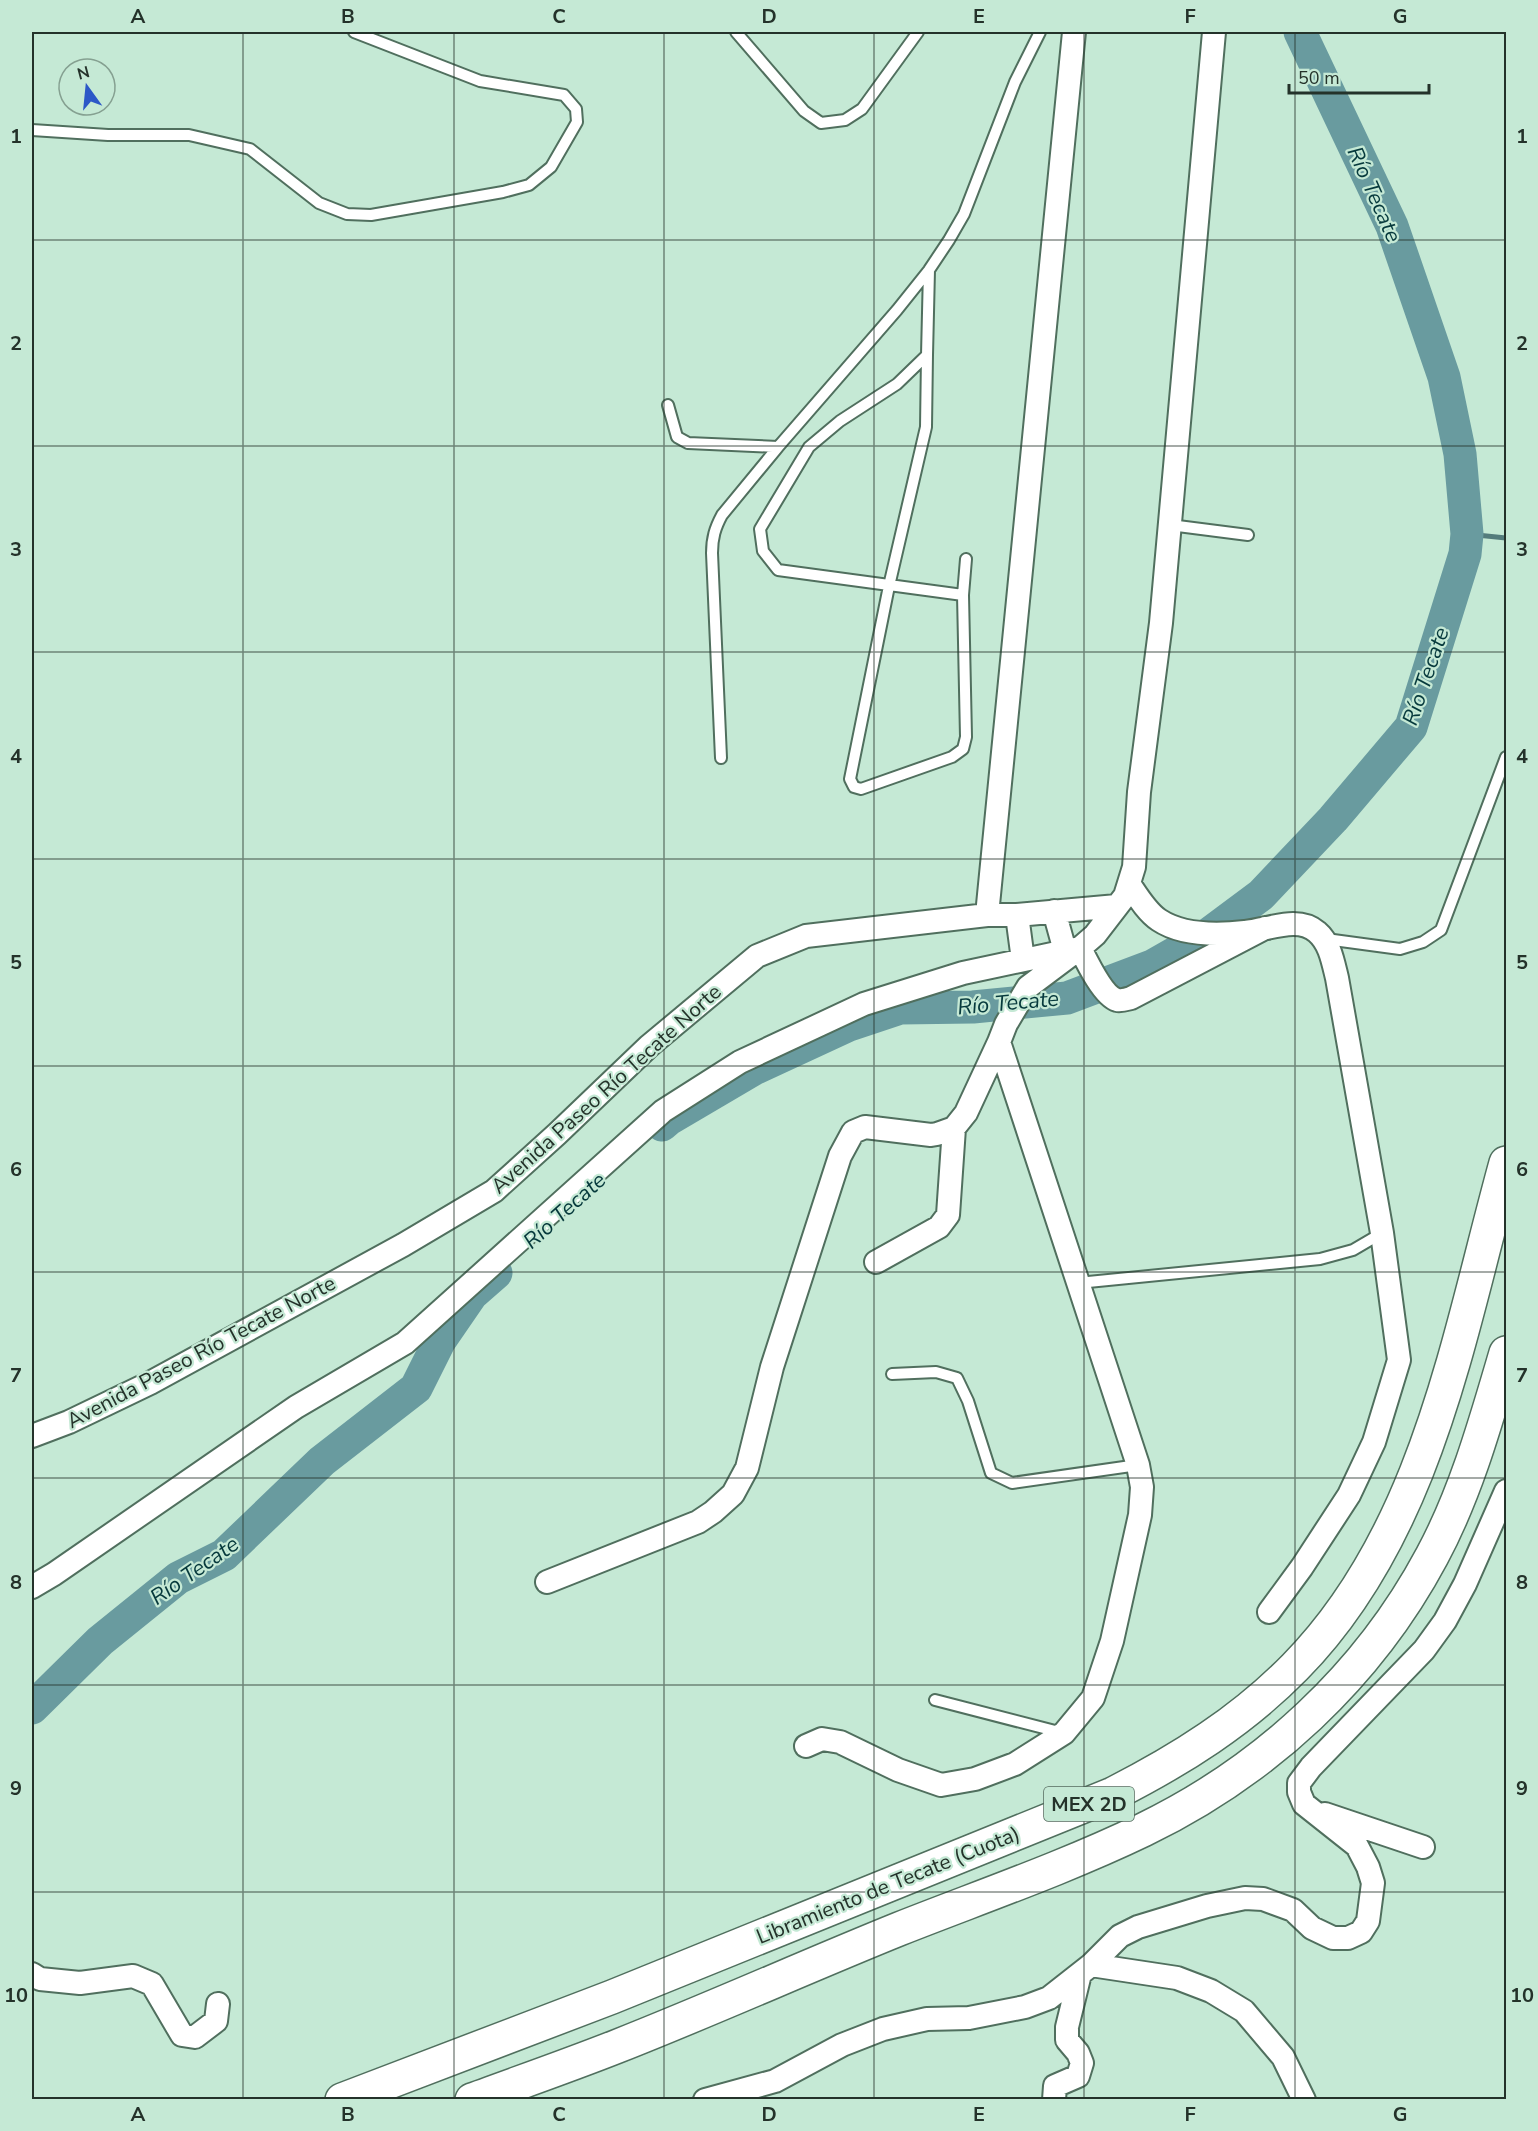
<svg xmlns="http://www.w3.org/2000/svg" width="1538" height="2131" font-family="'Nunito Sans',sans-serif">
<rect width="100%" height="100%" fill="#c5e9d5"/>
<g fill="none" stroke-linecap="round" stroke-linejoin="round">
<path stroke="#547c7c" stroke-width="5" d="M1467,534l39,4"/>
<path stroke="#699b9f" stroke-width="33" d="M662,1125l7,-6 85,-50 95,-44 51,-17 73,-1 94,-9 85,-32 58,-33 51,-38 72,-76 78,-92 54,-173 2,-20 -7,-80 -16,-77 -52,-151 -92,-194
M32,1708l68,-67 78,-63 46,-23 98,-94 94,-73 23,-46 33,-48 24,-21"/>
<defs>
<path id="lane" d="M736,32l68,79 17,12 24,-3 17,-11 56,-77
M32,130l76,5h81l61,14 69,54 28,11 24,1 132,-23 26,-7 22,-18 26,-45 -1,-13 -12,-14 -84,-14 -126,-49
M929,270l-2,85 -30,29 -57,37 -31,26 -49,82 3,22 15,19 185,25
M927,355l-1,72 -37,159 -39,193 4,8 7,2 91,-32 11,-8 3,-12 -3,-142 3,-36
M668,405l9,32 11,6 90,4
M1170,525l78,10
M721,758l-9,-205c0,-15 3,-25 10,-38l56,-68 119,-137 32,-40 20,-30 15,-26 51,-132 25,-50
M1326,939l74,10 23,-7 18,-12 65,-173
M1078,1283l242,-24 33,-9 29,-17
M892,1374l44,-2 21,6 11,23 23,72 21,10 126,-18
M935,1700l128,33"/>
<path id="street" d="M1130,885c8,12 17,27 29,35 24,16 59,15 86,12 23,-2 53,-17 72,0 13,11 16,30 20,46l45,255 17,127 -25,82 -25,53 -47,72 -33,45
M1054,911l11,40
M987,915l87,-883
M1017,915l6,45
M876,1262l63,-35 9,-12 6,-87
M32,1436l37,-14 81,-39 253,-138 91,-54 63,-57 92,-88 108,-90 49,-20 181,-21h30l100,-9
M547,1582l151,-60 15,-10 20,-18 14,-26 25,-101 68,-211 13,-24 12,-5 66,8 6,-1 17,-6 12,-15 33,-71
M32,1587l22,-13 242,-167 109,-64 258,-232 77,-49 124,-58 99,-31 117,-25 15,-13 30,-39 9,-29 5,-75 22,-169 53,-591
M806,1746l16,-7 18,3 58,28 43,15 34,-6 40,-15 49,-31 29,-35 19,-57 28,-126 2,-28 -4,-22 -139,-423 7,-18 22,-37 52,-39c6,12 23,48 37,52 4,1 10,-1 14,-2l134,-70
M1325,1814l98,33
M1091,1965l86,13 34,13 33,20 39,46 21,43
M32,1974l8,5 40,4 53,-7 19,8 30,51 13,2 21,-16 2,-17
M705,2100l70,-19 67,-36 41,-16 44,-10 42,-1 56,-11 24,-9 42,-33 29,-29 18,-9 69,-21 38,-8 18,1 30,11 19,18 21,10h15l13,-6 7,-11 5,-38 -5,-16 -11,-21 -53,-42 -5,-12v-9l12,-16 113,-117 21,-29 20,-37 41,-93
M1054,2100l1,-14 23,-10 4,-13 -4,-10 -11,-13v-13l13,-53"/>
<path id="highway" d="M342,2100l270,-103 501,-203c67,-34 129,-73 182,-127 132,-134 163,-330 211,-504
M472,2100c49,-18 98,-35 146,-54 94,-37 187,-79 281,-117 81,-32 165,-61 244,-99 122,-59 225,-154 289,-274 34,-63 54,-135 74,-203"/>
</defs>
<use href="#lane" stroke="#506f5e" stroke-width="14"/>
<use href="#street" stroke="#506f5e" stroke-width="26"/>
<use href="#highway" stroke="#506f5e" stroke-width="36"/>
<use href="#lane" stroke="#fff" stroke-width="10"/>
<use href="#street" stroke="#fff" stroke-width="22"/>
<use href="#highway" stroke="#fff" stroke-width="33"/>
</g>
<path fill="none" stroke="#24322a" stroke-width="1.5" stroke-opacity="0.55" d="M243,32v2068M454,32v2068M664,32v2068M874,32v2068M1084,32v2068M1295,32v2068M32,240h1474M32,446h1474M32,652h1474M32,859h1474M32,1066h1474M32,1272h1474M32,1478h1474M32,1685h1474M32,1892h1474"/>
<g text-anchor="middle" stroke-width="4.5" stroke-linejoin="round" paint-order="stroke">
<rect fill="#c5e9d5" stroke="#54695d" stroke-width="1.5" x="1044" y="1787" width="90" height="34" rx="4.5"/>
<g font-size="20" font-weight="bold" fill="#24322a">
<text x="1089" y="1811">MEX 2D</text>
</g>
<g font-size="21" fill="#24322a" stroke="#c5e9d5">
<text transform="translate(606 1089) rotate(-42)" y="7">Avenida Paseo Río Tecate Norte</text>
<text transform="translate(201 1352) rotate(-28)" y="7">Avenida Paseo Río Tecate Norte</text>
<text transform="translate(888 1885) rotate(-22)" y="7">Libramiento de Tecate (Cuota)</text>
</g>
<g font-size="22" font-style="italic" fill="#06393c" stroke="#c5e9d5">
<text transform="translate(1375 194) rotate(66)" y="8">Río Tecate</text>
<text transform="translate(1425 676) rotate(-71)" y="8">Río Tecate</text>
<text transform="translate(1008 1002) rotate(-5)" y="8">Río Tecate</text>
<text transform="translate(564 1210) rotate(-42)" y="8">Río Tecate</text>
<text transform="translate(194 1570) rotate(-35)" y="8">Río Tecate</text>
</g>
</g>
<rect width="1538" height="2131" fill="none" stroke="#c5e9d5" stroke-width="66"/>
<g transform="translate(87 87) rotate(345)"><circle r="28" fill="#c5e9d5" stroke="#85a091" stroke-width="1.5"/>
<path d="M0-4.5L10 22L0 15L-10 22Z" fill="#2c58c7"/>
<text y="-9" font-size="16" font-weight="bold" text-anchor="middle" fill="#24322a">N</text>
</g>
<path d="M1289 84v9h140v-9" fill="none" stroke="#24322a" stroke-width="3"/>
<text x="1298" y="84" font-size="18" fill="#24322a" stroke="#c5e9d5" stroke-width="4.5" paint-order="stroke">50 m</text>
<rect x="33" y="33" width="1472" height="2065" fill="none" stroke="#24322a" stroke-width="2"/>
<g font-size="20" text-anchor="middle" font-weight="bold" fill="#24322a">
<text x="138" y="23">A</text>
<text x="348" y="23">B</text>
<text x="559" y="23">C</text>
<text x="769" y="23">D</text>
<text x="979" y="23">E</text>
<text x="1190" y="23">F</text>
<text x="1400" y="23">G</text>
<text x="16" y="143">1</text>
<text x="1522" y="143">1</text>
<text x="16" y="350">2</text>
<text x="1522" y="350">2</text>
<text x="16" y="556">3</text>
<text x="1522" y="556">3</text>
<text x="16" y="763">4</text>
<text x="1522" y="763">4</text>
<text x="16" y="969">5</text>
<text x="1522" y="969">5</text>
<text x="16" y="1176">6</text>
<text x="1522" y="1176">6</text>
<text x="16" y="1382">7</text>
<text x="1522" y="1382">7</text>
<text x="16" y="1589">8</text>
<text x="1522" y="1589">8</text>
<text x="16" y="1795">9</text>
<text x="1522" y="1795">9</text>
<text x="16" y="2002">10</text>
<text x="1522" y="2002">10</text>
<text x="138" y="2121">A</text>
<text x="348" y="2121">B</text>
<text x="559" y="2121">C</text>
<text x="769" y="2121">D</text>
<text x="979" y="2121">E</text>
<text x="1190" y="2121">F</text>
<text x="1400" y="2121">G</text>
</g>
</svg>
